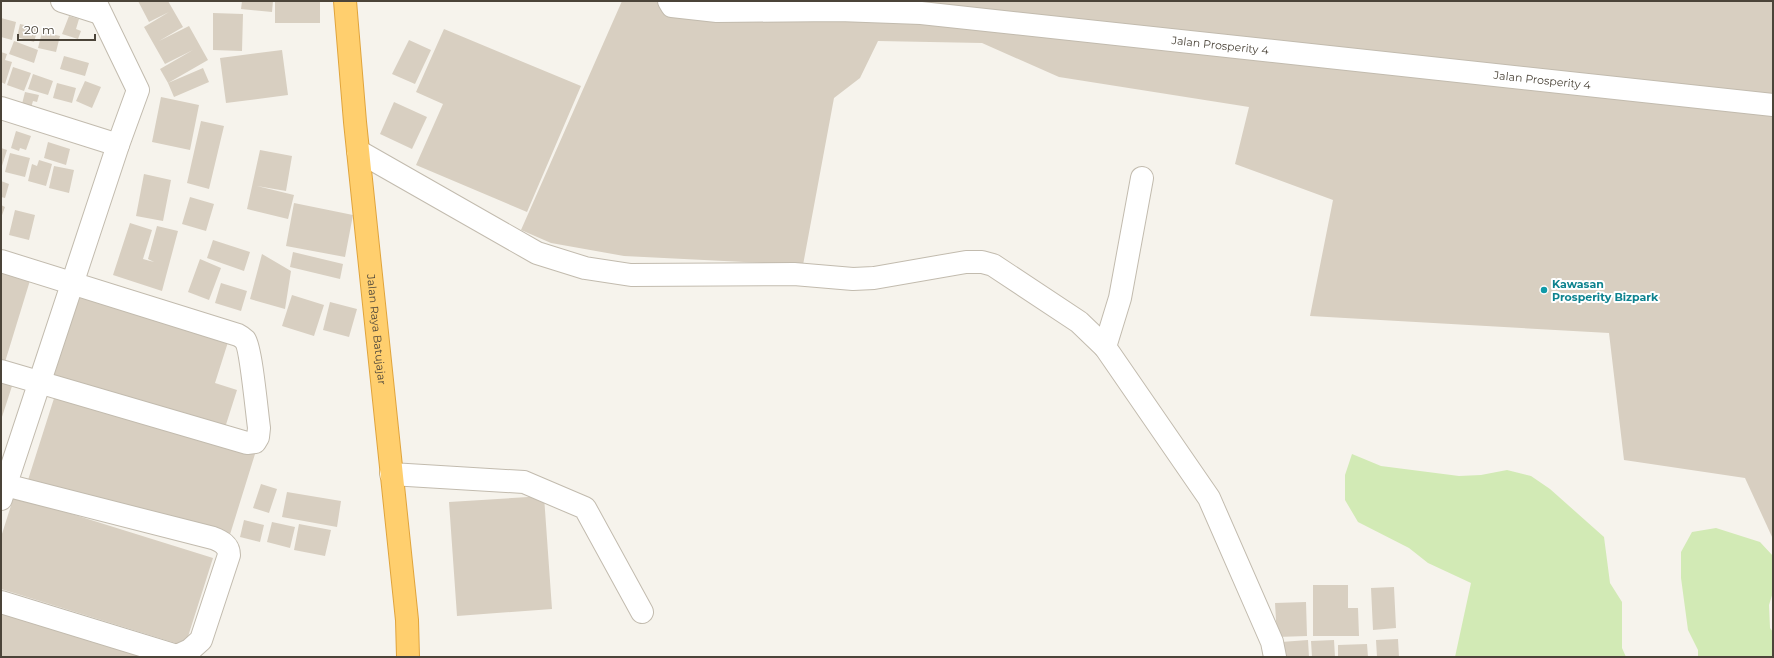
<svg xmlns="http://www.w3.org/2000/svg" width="1774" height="658" font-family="Montserrat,sans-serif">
<rect width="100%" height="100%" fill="#f6f3ec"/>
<path fill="#d2eab5" d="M1352,454l29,12 78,10 22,-1 26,-5 24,6 19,13 54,48 6,46 12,19v46l4,9h-171l16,-74 -43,-20 -19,-15 -51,-26 -13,-22v-25z
M1716,528l44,14 13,14v36l-4,13 1,23 3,4v25h-75v-7l-10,-20 -7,-52v-26l11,-20z"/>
<path fill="#d8cfc1" d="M138,1h30l15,26 -24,14 30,-15 19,34 -40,23 -8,-14 33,-19 -28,14 -21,-37 25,-15 -20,10z
M242,1h31l-1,11 -31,-3z
M275,1h45v22h-45z
M622,1h1151v538l-28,-61 -121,-18 -15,-127 -299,-17 23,-116 -98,-36 14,-57 -190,-30 -77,-34 -104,-2 -18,37 -26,20 -31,167 -179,-9 -73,-13 -30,-13z
M213,13l30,1 -1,37 -29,-1z
M69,16l10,3 -3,10 5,2 -3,8 -16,-5z
M1,18l15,4 -4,18 -11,-3z
M20,24l18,4 -4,14 -17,-5z
M444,29l137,57 -54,126 -111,-47 27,-61 -27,-12z
M42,32l18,4 -4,16 -18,-4z
M409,40l22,10 -16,34 -23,-10z
M14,41l24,9 -4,13 -25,-9z
M282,50l6,45 -62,8 -6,-45z
M1,52l6,2 -2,6 7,2 -7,22 -4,-2z
M64,56l25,7 -4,13 -25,-7z
M13,67l18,6 -7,18 -17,-6z
M203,68l6,14 -35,15 -6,-14z
M33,74l20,7 -5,14 -20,-6z
M85,81l16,6 -9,21 -16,-7z
M57,83l19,5 -4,15 -19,-5z
M25,92l14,3 -2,7 -4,-1 -3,10 -9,-3z
M161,97l38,8 -9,45 -38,-8z
M394,102l33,15 -15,32 -32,-15z
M201,121l23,5 -15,63 -22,-6z
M16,131l15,5 -5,14 -6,-2 -1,3 -8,-3z
M48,142l22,7 -4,16 -22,-7z
M1,148l6,2 -6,19z
M260,150l32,6 -6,35 -29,-5 37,9 -6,24 -41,-10z
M10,153l20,5 -5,19 -20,-5z
M39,160l13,4 -6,22 -18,-5 4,-17 5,2z
M54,166l20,4 -5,23 -20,-5z
M144,174l27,6 -8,41 -27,-5z
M1,181l8,3 -4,14 -4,-1z
M190,197l24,7 -8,27 -24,-7z
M294,203l59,12 -8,42 -59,-11z
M1,205l4,2 -4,11z
M15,210l20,5 -6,25 -20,-5z
M130,223l22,7 -9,29 11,3 -6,-3 9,-33 21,5 -16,60 -49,-16z
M213,240l37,12 -6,19 -37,-13z
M293,252l50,12 -3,15 -50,-12z
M262,254l29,17 -6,38 -35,-10z
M200,259l21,9 -12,32 -21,-8z
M1,264l31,10 -27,88 -4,-1z
M221,283l26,8 -6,20 -26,-8z
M74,291l155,48 -14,44 22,7 -14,44 -177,-55z
M292,295l32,10 -10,31 -32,-10z
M330,302l27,7 -8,28 -26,-7z
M1,379l12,4 -12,37z
M56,392l199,62 -27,87 -200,-61z
M261,484l16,5 -8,24 -16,-5z
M287,492l54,9 -4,26 -55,-10z
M14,496l199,62 -28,88 -184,-57v-52z
M544,496l8,113 -95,7 -8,-114z
M244,520l20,5 -4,17 -20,-5z
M272,522l23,5 -5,21 -23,-6z
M299,524l32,6 -6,26 -31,-6z
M1313,585h35v23h10l1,28h-46z
M1394,587l2,41 -23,2 -2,-42z
M1306,602l1,34 -30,1 -2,-34z
M1,608l157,49h-157z
M1398,639l1,18h-22l-1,-17z
M1308,640l1,17h-27l-1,-15z
M1334,640l1,17h-23l-1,-16z
M1367,644l1,13h-30v-12z"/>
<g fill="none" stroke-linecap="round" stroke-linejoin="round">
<defs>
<g id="minor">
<path d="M62,1l38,12"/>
<path id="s1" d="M669,1l3,5 45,5 122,-1 82,3 852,92"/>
<path d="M1,108l117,37"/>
<path d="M358,151l179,102 48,15 46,7 163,-1 59,5 21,-1 92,-16h16l11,3 86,57 26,25 104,151 63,144 3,15"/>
<path d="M1,261l237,74c2,1 5,3 7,5 6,8 12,74 14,88l-1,9 -3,5 -8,1 -246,-72"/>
<path d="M1105,347l15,-49 22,-120"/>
<path d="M391,474l133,8 61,26 57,104"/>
<path d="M1,484l212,54c8,3 16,7 16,17l-28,85 -11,10 -13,6 -176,-54"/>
<path d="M1,499l117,-354 20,-55 -43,-89"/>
</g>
<g id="highway">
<path id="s2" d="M345,1l10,121 52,498 1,37"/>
</g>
</defs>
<use href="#minor" stroke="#c2bbae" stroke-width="24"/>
<use href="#highway" stroke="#e0a43c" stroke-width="24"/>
<use href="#minor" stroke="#fff" stroke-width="22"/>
<use href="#highway" stroke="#ffcf6e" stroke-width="22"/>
</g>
<circle fill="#0f9aa8" stroke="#fff" stroke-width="1.5" cx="1544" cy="290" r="4"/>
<g text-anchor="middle" stroke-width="4" stroke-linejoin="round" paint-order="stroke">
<g font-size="11" fill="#4b4439" stroke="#fff">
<text dy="4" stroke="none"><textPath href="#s1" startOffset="556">Jalan Prosperity 4</textPath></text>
<text dy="4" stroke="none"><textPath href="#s1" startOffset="880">Jalan Prosperity 4</textPath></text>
<text dy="4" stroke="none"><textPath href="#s2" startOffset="330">Jalan Raya Batujajar</textPath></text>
</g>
<g font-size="11" font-weight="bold" fill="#0d838f" stroke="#fff" text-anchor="start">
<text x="1552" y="288">Kawasan<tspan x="1552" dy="13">Prosperity Bizpark</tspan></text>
</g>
</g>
<rect width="1774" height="658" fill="none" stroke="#4b4439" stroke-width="4"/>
<path d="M18 34v6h77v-6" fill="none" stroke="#4b4439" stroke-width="2"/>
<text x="24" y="34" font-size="12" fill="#4b4439" stroke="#ffffff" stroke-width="3" paint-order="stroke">20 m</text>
</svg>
